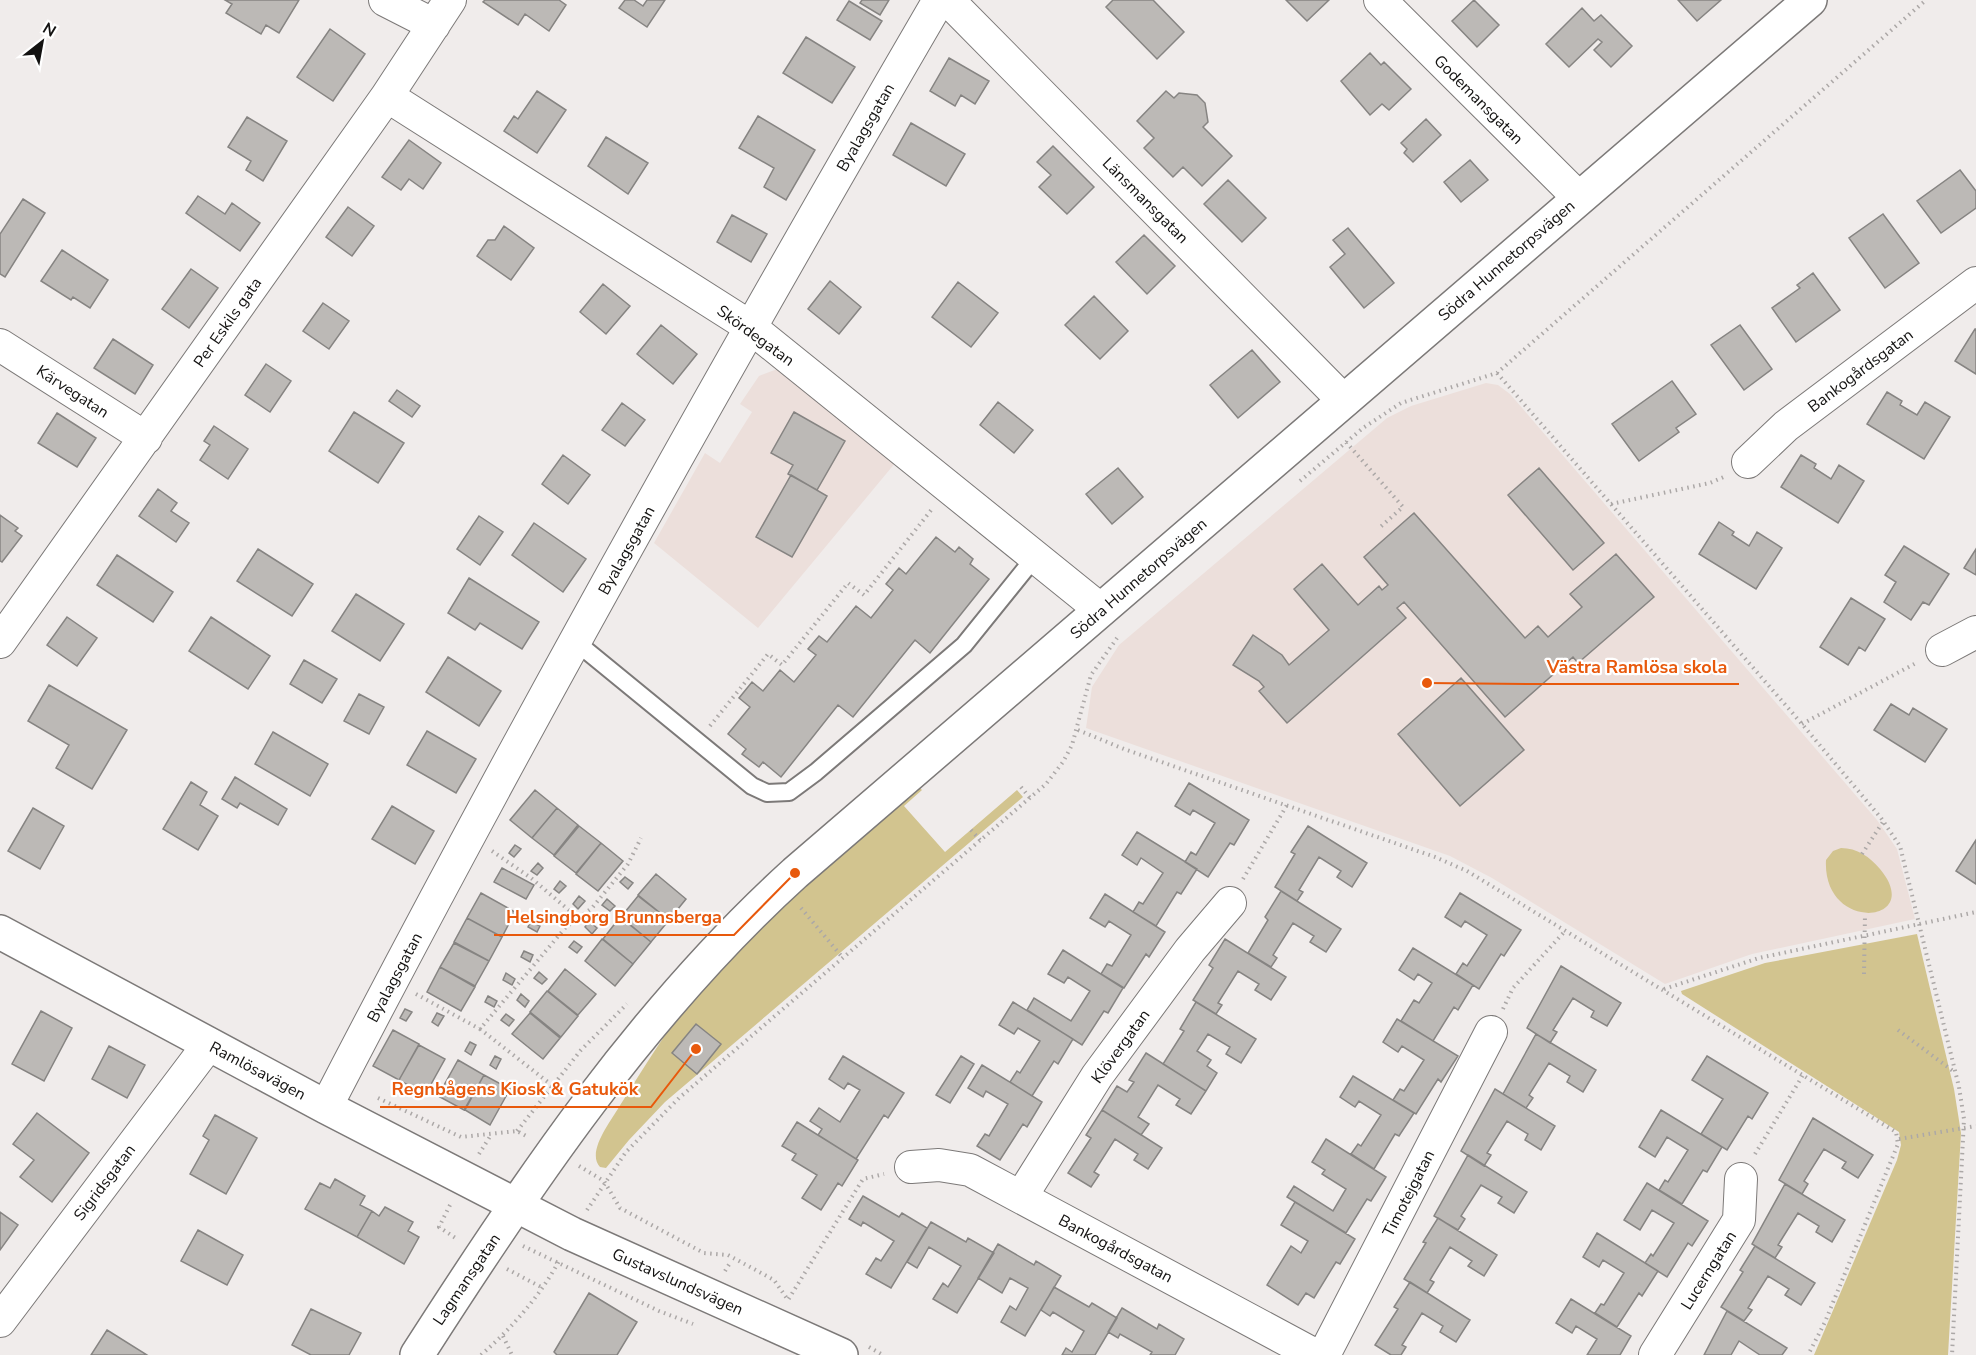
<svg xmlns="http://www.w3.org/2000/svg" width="1976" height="1355" font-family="'Nunito Sans',sans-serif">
<rect width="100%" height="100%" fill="#f0eceb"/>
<path fill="#ecdfdb" d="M780,368l116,94 -138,166 -104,-85 51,-90 15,10 32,-51 -12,-8 19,-28z
M1486,383l12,2 12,9 367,426 20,29 18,70 -163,35 -87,30 -173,-106 -42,-22 -364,-128 6,-41 27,-42 268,-227 24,-12z"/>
<path fill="#d2c48f" d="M919,787l3,3 -18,16 41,46 72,-62 6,7 -358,305 -36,38 -23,28 -6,-1c-14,-15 11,-46 19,-60 28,-44 56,-92 92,-130 64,-69 136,-130 208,-190z
M1841,848c16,0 29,9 39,21 46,55 -58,65 -54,-9l7,-9z
M1917,934l37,155 7,44 -13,222h-134l83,-195 4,-15 -2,-13 -217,-138 -1,-3 84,-28z"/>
<path fill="#bcb9b6" stroke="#868482" stroke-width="1.5" d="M225,0h74l-20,33 -13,-8 -5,9 -35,-21 6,-9z
M485,0h74l7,5 -17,26 -24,-17 -7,11 -35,-23z
M625,0h9l9,6 4,-6h18l-18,27 -28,-19z
M862,0h-1h28l-9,15 -20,-12z
M1113,0h40l31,32 -27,27 -51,-52z
M1286,0h43l-22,21z
M1474,0l25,25 -22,22 -25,-26z
M1678,0h43l-24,21z
M849,1l33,20 -12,19 -33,-20z
M1582,8l12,13 7,-6 31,31 -21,21 -17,-17 8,-8 -4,-3 -29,28 -23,-23z
M330,29l35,25 -32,47 -36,-24z
M806,37l49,30 -23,36 -49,-30z
M1370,53l11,12 3,-3 27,27 -22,21 -7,-6 -12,11 -29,-34z
M949,58l40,23 -14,23 -14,-9 -6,11 -25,-15z
M537,91l29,19 -29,43 -33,-22 10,-15 4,3z
M1166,91l8,7 5,-5 18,2 8,8 3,19 -5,5 29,29 -30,30 -19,-19 -10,10 -29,-29 10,-10 -17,-17z
M758,116l57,34 -29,50 -22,-13 10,-19 -35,-20z
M247,117l40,24 -24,40 -17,-11 5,-9 -23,-14z
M1426,119l15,16 -28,27 -9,-9 3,-4 -6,-6z
M911,123l54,31 -19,32 -53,-31z
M606,137l42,26 -20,31 -40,-28z
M409,140l32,23 -18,26 -14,-10 -8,11 -19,-13z
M1053,146l41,41 -27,27 -28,-27 12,-12 -14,-13z
M1470,160l18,20 -27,22 -17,-20z
M1960,170l16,21v17l-35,25 -24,-32z
M1228,180l38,38 -24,24 -38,-38z
M198,196l27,18 7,-11 28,20 -20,28 -54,-38z
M23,199l22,14 -40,64 -5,-3v-40z
M348,207l26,19 -22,30 -26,-19z
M1883,214l36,49 -34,25 -36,-50z
M732,215l35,19 -16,28 -34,-20z
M504,226l30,22 -23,32 -34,-24 11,-16h7z
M1348,228l46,55 -30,25 -34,-41 15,-13 -12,-14z
M1144,235l31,31 -28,28 -31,-32z
M62,250l46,30 -18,28 -17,-11 -2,3 -30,-19z
M191,269l27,19 -29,40 -27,-19z
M1813,273l27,37 -44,32 -24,-34 28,-20 -3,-3z
M830,281l31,26 -22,27 -31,-25z
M958,282l40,31 -27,34 -39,-30z
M603,284l27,22 -24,28 -26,-22z
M1094,296l34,35 -28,28 -35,-34z
M323,303l26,18 -20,28 -26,-18z
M661,325l36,29 -24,30 -36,-30z
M1740,325l32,44 -28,21 -33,-45z
M1975,329h1v45l-21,-13z
M113,339l40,26 -18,29 -41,-26z
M1252,350l28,32 -42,36 -28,-33z
M266,364l25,17 -21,31 -25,-17z
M1672,381l24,33 -20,14 3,4 -40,29 -27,-37z
M397,390l23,16 -8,11 -23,-16z
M1887,392l15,9 -2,4 17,10 8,-13 25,15 -26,42 -57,-35z
M998,402l35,28 -19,23 -34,-28z
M622,403l23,17 -20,26 -23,-16z
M354,412l50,31 -26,40 -49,-32z
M794,412l51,29 -28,49 -29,-16 5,-9 -22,-12z
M57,413l39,25 -19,29 -39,-24z
M214,426l34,23 -20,30 -28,-19 10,-15 -6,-4z
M563,455l27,20 -22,29 -26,-20z
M1801,455l15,9 -2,4 17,11 8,-14 25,16 -26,42 -57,-36z
M1118,468l25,29 -31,27 -26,-30z
M1539,468l65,75 -31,27 -65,-75z
M791,475l36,21 -35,61 -36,-20z
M158,489l19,14 -6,8 18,12 -13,19 -37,-26z
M1414,513l111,125 13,-12 10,11 34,-30 -12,-13 46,-40 38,43 -76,66 -5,-6 -68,60 -101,-115 -7,6 9,10 -119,105 -28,-32 5,-4 -5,-6 -26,-16 20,-30 29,20 7,10 40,-35 -35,-41 28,-25 36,41 21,-19 3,4 6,-5 -24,-28z
M0,515l18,13 -3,3 7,5 -20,26 -2,-1z
M479,516l24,16 -23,33 -23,-16z
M1719,522l15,10 -2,3 17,11 8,-14 25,16 -26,41 -57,-35z
M534,523l52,36 -23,33 -51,-37z
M936,537l19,15 4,-5 14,12 -3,5 19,15 -59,74 -15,-13 -62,77 -15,-12 -57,72 -18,-15 -4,5 -17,-13 4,-5 -18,-15 22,-27 -11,-9 13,-16 11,9 17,-21 14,12 22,-27 -8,-6 11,-13 8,6 29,-36 15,12 22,-28 -7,-6 13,-16 7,6z
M1904,546l45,28 -20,31 -6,-3 -12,18 -27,-18 12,-20 -11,-7z
M258,549l55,35 -21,32 -55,-35z
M1976,549v26l-12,-7z
M117,555l56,37 -20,30 -56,-37z
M469,578l70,44 -17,27 -42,-26 -5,7 -27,-17z
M356,594l48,30 -24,37 -48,-30z
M1851,598l34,21 -20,32 -6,-4 -11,18 -28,-18z
M67,617l30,21 -20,28 -30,-21z
M211,617l59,39 -22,33 -59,-38z
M448,657l53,34 -22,35 -53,-34z
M304,660l33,19 -15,24 -32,-19z
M1461,678l63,72 -64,56 -62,-72z
M49,685l78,45 -35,59 -36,-21 13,-23 -41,-24z
M359,694l25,13 -15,27 -25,-13z
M1891,704l18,11 4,-7 34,21 -22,33 -51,-32z
M427,731l49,28 -20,34 -49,-28z
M273,732l55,32 -18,32 -55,-32z
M235,777l52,32 -9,16 -38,-22 -3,5 -15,-9z
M191,782l16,10 -7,13 18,11 -20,34 -35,-21z
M1189,783l60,37 -15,25 -4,-2 -22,34 -23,-15 6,-10 5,3 19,-32 -22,-13 -3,5 -15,-9z
M535,790l22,18 -25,30 -22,-18z
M392,806l42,25 -19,33 -43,-25z
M33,808l31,18 -24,43 -32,-18z
M557,808l21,17 -24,30 -22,-17z
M579,826l22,17 -25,30 -22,-17z
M1308,826l59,37 -15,24 -15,-10 4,-6 -22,-14 -20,33 4,2 -6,9 -22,-14 20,-33 -4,-2z
M1137,832l60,37 -16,25 -4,-2 -21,34 -23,-14 6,-10 4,2 20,-31 -22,-15 -4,7 -15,-10z
M1976,840v44l-20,-13z
M601,843l22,18 -25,30 -22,-17z
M515,845l6,4 -7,8 -5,-4z
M538,863l5,5 -6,7 -6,-4z
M502,868l32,17 -8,14 -32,-17z
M656,874l30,25 -17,21 -31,-25z
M625,877l8,6 -5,6 -8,-7z
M560,881l6,5 -7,7 -5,-4z
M1281,891l60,38 -15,23 -16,-10 4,-6 -21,-13 -20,32 4,3 -6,9 -23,-14 20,-33 -3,-3z
M481,893l34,19 -13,25 -35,-19z
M1460,893l61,37 -17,26 -3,-2 -22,35 -23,-15 7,-11 4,3 20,-31 -22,-14 -4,6 -16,-10z
M1105,894l60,38 -16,25 -3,-3 -22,34 -23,-14 6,-10 5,2 19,-31 -22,-14 -4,6 -15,-9z
M579,896l6,5 -7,8 -5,-5z
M638,896l31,24 -18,22 -30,-25z
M607,899l8,7 -5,5 -8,-6z
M620,917l31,25 -18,22 -30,-25z
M467,918l35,19 -13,24 -35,-19z
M531,921l9,5 -3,6 -9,-5z
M589,921l8,7 -5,6 -7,-7z
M602,939l31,25 -18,22 -30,-25z
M1225,939l61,38 -15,23 -16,-10 4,-6 -21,-13 -20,32 4,2 -6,9 -23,-14 20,-32 -4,-3z
M574,941l8,6 -5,6 -8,-6z
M454,943l35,18 -14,25 -35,-19z
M1413,948l60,37 -15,25 -4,-3 -21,34 -32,-20 13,-21 5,3 13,-20 -14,-9 -4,6 -15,-10z
M1063,950l60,38 -15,25 -4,-2 -22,34 -55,-35 7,-12 37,23 19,-30 -22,-14 -4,6 -16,-9z
M524,951l9,4 -3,7 -9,-5z
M1561,966l60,37 -14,23 -16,-9 3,-6 -21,-13 -20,32 4,2 -7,11 -23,-15z
M440,967l35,20 -14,24 -34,-19z
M565,969l31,25 -18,21 -30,-24z
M539,972l8,7 -5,5 -8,-6z
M506,973l9,6 -3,6 -9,-5z
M547,991l31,25 -17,21 -31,-25z
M521,994l8,7 -4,6 -8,-7z
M488,996l9,5 -3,6 -9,-5z
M1013,1002l60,37 -15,25 -4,-3 -22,35 -22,-14 7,-11 3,2 20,-32 -22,-13 -4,6 -15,-9z
M1196,1002l60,37 -15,24 -15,-9 4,-7 -22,-13 -11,17 14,9 -4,6 10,7 -11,18 -43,-27 21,-33 -4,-2z
M405,1009l7,3 -6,9 -6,-3z
M41,1011l31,17 -28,53 -32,-17z
M437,1013l7,3 -6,10 -6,-4z
M530,1013l30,25 -17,21 -31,-25z
M506,1014l8,6 -5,6 -8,-6z
M1397,1019l61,37 -17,26 -3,-3 -22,35 -23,-14 7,-11 4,2 20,-31 -22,-14 -4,6 -15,-10z
M696,1024l25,20 -24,30 -25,-21z
M393,1030l26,14 -20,36 -26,-14z
M1536,1034l60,36 -13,22 -16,-10 3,-6 -21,-13 -20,32 4,3 -7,10 -23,-14z
M470,1042l6,3 -5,10 -6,-4z
M419,1045l26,14 -20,36 -26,-15z
M109,1046l36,19 -18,33 -35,-19z
M1146,1053l60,38 -15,23 -15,-9 4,-6 -22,-14 -20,32 11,7 -8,11 -39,-25 15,-24 10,6 7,-10 -5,-2z
M495,1056l6,3 -5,10 -6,-4z
M843,1056l61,37 -16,25 -4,-3 -28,44 -38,-24 4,-6 -12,-8 9,-13 21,14 20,-32 -12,-7 -4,6 -15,-10z
M961,1056l13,8 -24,39 -14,-8z
M1707,1056l61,37 -16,26 -4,-3 -21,34 -26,-16 22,-35 -31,-19z
M458,1060l26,15 -20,35 -26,-14z
M982,1065l60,37 -15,25 -4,-3 -23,36 -23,-14 8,-12 4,2 19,-32 -22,-13 -3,6 -15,-9z
M484,1075l26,14 -20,36 -25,-15z
M1353,1076l61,37 -15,23 -4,-2 -21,35 -23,-15 7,-10 3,2 20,-31 -22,-14 -4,6 -15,-10z
M1495,1089l60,37 -14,24 -16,-10 3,-6 -21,-13 -20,32 4,2 -7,11 -23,-15z
M1102,1110l60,38 -14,21 -14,-9 4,-6 -23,-15 -21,33 5,3 -8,12 -23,-14 23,-35 -5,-3z
M1661,1110l61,37 -15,25 -4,-2 -21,34 -23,-14 6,-10 3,2 20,-32 -21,-13 -12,20 -16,-10z
M37,1113l52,40 -37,49 -32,-25 14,-17 -21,-16z
M215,1115l42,23 -31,56 -36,-20 19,-34 -6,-4z
M1813,1118l60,37 -15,23 -16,-10 4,-6 -22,-13 -20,32 4,3 -6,10 -23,-14z
M797,1122l61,38 -16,26 -4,-3 -17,27 -19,-12 15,-23 -25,-15 4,-6 -14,-8z
M1326,1139l60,38 -15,24 -4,-2 -21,34 -59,-36 7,-11 39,25 13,-22 -24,-15 3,-4 -13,-8z
M1468,1155l59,37 -13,21 -16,-10 4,-6 -21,-12 -20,31 4,3 -7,11 -24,-14z
M335,1179l30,17 -5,9 12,6 -15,26 -52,-28 15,-26 10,5z
M1647,1183l61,38 -16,25 -4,-3 -21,34 -22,-14 6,-9 2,2 21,-33 -22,-13 -12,20 -16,-10z
M1785,1184l60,36 -13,22 -16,-10 3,-6 -21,-13 -20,32 4,2 -7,11 -23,-14z
M863,1196l36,21 3,-4 25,15 -36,60 -25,-14 10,-16 5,3 13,-20 -31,-19 -2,4 -12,-7z
M1295,1202l60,37 -15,25 -4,-2 -22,36 -8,-5 -8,12 -31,-20 24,-39 10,7 7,-12 -27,-16z
M385,1207l28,15 -5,9 11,6 -15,27 -47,-27 15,-26 7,5z
M0,1212l18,13 -18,25z
M1438,1218l59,37 -13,21 -16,-10 4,-5 -22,-14 -20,33 4,2 -7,11 -23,-14 22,-36 -3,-1z
M931,1222l35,20 2,-4 26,15 -37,60 -24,-14 10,-16 5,4 13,-21 -32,-19 -12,21 -10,-6z
M198,1230l45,25 -16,30 -46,-24z
M1597,1233l61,38 -16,25 -3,-3 -22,34 -22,-14 6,-9 3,1 20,-32 -21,-13 -4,7 -16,-10z
M998,1244l36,21 2,-4 25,15 -36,60 -24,-14 9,-16 6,4 12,-22 -18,-10 -8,15 -24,-15z
M1755,1246l60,37 -14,22 -16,-10 4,-6 -21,-13 -20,32 4,2 -8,11 -23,-14 22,-35 -3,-2z
M1410,1282l60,38 -14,22 -16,-10 3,-6 -21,-13 -20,32 4,2 -5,8h-10l-16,-10 23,-36 -4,-2z
M1054,1287l35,20 3,-4 25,15 -22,37h-33l4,-7 6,4 12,-21 -31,-19 -3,4 -9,-6z
M589,1293l48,29 -20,33h-60l-3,-3z
M1571,1299l60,37 -11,19h-33l10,-16 -21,-13 -4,7 -16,-10z
M1122,1308l35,21 2,-5 25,15 -9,16h-25l2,-3 -32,-18 -2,4 -10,-6z
M311,1309l50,24 -12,22h-38l-19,-10z
M1727,1311l60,37 -5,7h-22l-21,-14 -8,14h-27z
M107,1330l40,25h-56z"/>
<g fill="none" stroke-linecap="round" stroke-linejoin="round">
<defs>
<path id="service" d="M576,642l176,144 15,7 22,-1 27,-20 148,-127 71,-88"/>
<path id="minor" d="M385,0l49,25
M948,0l396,401
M1380,0l198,197
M387,96l362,230 352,284
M0,345l146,93
M1748,462l38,-36 190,-143
M0,642l387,-546 63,-96
M1942,650l34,-18
M326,1107c194,-375 401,-743 613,-1107
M911,1167l28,-2 31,5 345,185
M1021,1197l76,-121 93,-126 40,-47
M0,1321l209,-277
M1324,1355l167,-323
M1655,1355l84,-135 2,-41"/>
<path id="tertiary" d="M0,932l326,175 246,127 269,121
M417,1355c110,-172 226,-344 378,-482l1015,-873"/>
</defs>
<use href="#service" stroke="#7c7978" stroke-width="20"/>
<use href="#minor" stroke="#7c7978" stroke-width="34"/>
<use href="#tertiary" stroke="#7c7978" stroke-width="36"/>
<path stroke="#aca8a7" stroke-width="4" stroke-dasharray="1.5 4.5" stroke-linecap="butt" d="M1497,373l305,351 79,94 19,28 59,241 5,32 -12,236
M1346,442l57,65 -25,22
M1300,481l63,-53 38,-25 96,-30 429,-373
M1611,504l99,-21 16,-7
M1802,724l116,-62
M710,726l58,-72 14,11 66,-82 16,12 68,-86
M1078,730l46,19 311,108 32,14 429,261 2,12 -73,178 -17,33
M1021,787l9,11
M971,830l9,10
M492,851l39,27 46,39
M1862,854l21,-32
M1243,879l44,-74
M801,908l42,50
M1864,974l1,-60
M1664,989l95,-31 217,-46
M416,994l64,35 86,-102 26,-19 36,-44 13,-26
M1503,1009l10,-21 53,-58
M480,1029l73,57
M1898,1030l55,41
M378,1098l83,39 56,-6 11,6
M517,1131l64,-81 46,-46
M1899,1139l77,-13
M479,1154l12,-19
M1755,1154l48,-79
M579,1166l25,15 16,27 84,45 24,2 46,25 14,20 75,-121 21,-5
M450,1205l-11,22 18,12
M587,1210l39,-58 53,-54 367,-314 17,-22 9,-17 19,-70 26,-37
M523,1246l136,65 34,13
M507,1269l34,18
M725,1271l5,-8
M503,1336l9,19
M869,1347l14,8
M481,1355c30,-26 59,-59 78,-94"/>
<use href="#service" stroke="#fff" stroke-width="16"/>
<use href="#minor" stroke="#fff" stroke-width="32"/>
<use href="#tertiary" stroke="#fff" stroke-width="33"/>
</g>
<g text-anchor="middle" stroke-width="4.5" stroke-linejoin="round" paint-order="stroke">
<g font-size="16" fill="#131211" stroke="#fff">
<text transform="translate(1479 99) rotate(45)" y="6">Godemansgatan</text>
<text transform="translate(865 127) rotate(-60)" y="6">Byalagsgatan</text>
<text transform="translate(1146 200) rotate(45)" y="6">Länsmansgatan</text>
<text transform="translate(1506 260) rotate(-41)" y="6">Södra Hunnetorpsvägen</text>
<text transform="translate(227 322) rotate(-55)" y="6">Per Eskils gata</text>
<text transform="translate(756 335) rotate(36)" y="6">Skördegatan</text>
<text transform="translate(1860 370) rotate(-37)" y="6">Bankogårdsgatan</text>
<text transform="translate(73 391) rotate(33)" y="6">Kärvegatan</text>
<text transform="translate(626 550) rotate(-61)" y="6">Byalagsgatan</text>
<text transform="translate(1138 578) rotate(-41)" y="6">Södra Hunnetorpsvägen</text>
<text transform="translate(394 977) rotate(-62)" y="6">Byalagsgatan</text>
<text transform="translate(1120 1046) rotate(-54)" y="6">Klövergatan</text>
<text transform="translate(258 1070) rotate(28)" y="6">Ramlösavägen</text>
<text transform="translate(104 1182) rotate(-53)" y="6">Sigridsgatan</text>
<text transform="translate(1408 1193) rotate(-63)" y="6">Timotejgatan</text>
<text transform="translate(1116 1248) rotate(28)" y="6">Bankogårdsgatan</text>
<text transform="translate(1708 1270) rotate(-58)" y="6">Lucerngatan</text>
<text transform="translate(466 1279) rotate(-56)" y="6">Lagmansgatan</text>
<text transform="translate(678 1281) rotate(24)" y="6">Gustavslundsvägen</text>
</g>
</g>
<path fill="none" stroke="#e8590c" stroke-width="2" d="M1427 683L1535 684H1739M795 873L734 935H494M696 1049L651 1107H380"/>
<g fill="#e8590c" stroke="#fff" stroke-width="2">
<circle cx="1427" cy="683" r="6"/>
<circle cx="795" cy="873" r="6"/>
<circle cx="696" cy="1049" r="6"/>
</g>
<g font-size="18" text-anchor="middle" font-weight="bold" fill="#e8590c" stroke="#fff" stroke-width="4.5" stroke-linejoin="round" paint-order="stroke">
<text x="1637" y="673">Västra Ramlösa skola</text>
<text x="614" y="923">Helsingborg Brunnsberga</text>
<text x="515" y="1095">Regnbågens Kiosk &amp; Gatukök</text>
</g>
<g transform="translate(42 42) rotate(31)" stroke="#ffffff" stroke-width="4.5" paint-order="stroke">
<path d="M0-4.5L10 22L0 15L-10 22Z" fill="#131211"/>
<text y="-9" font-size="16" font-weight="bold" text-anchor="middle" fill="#131211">N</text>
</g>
</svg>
